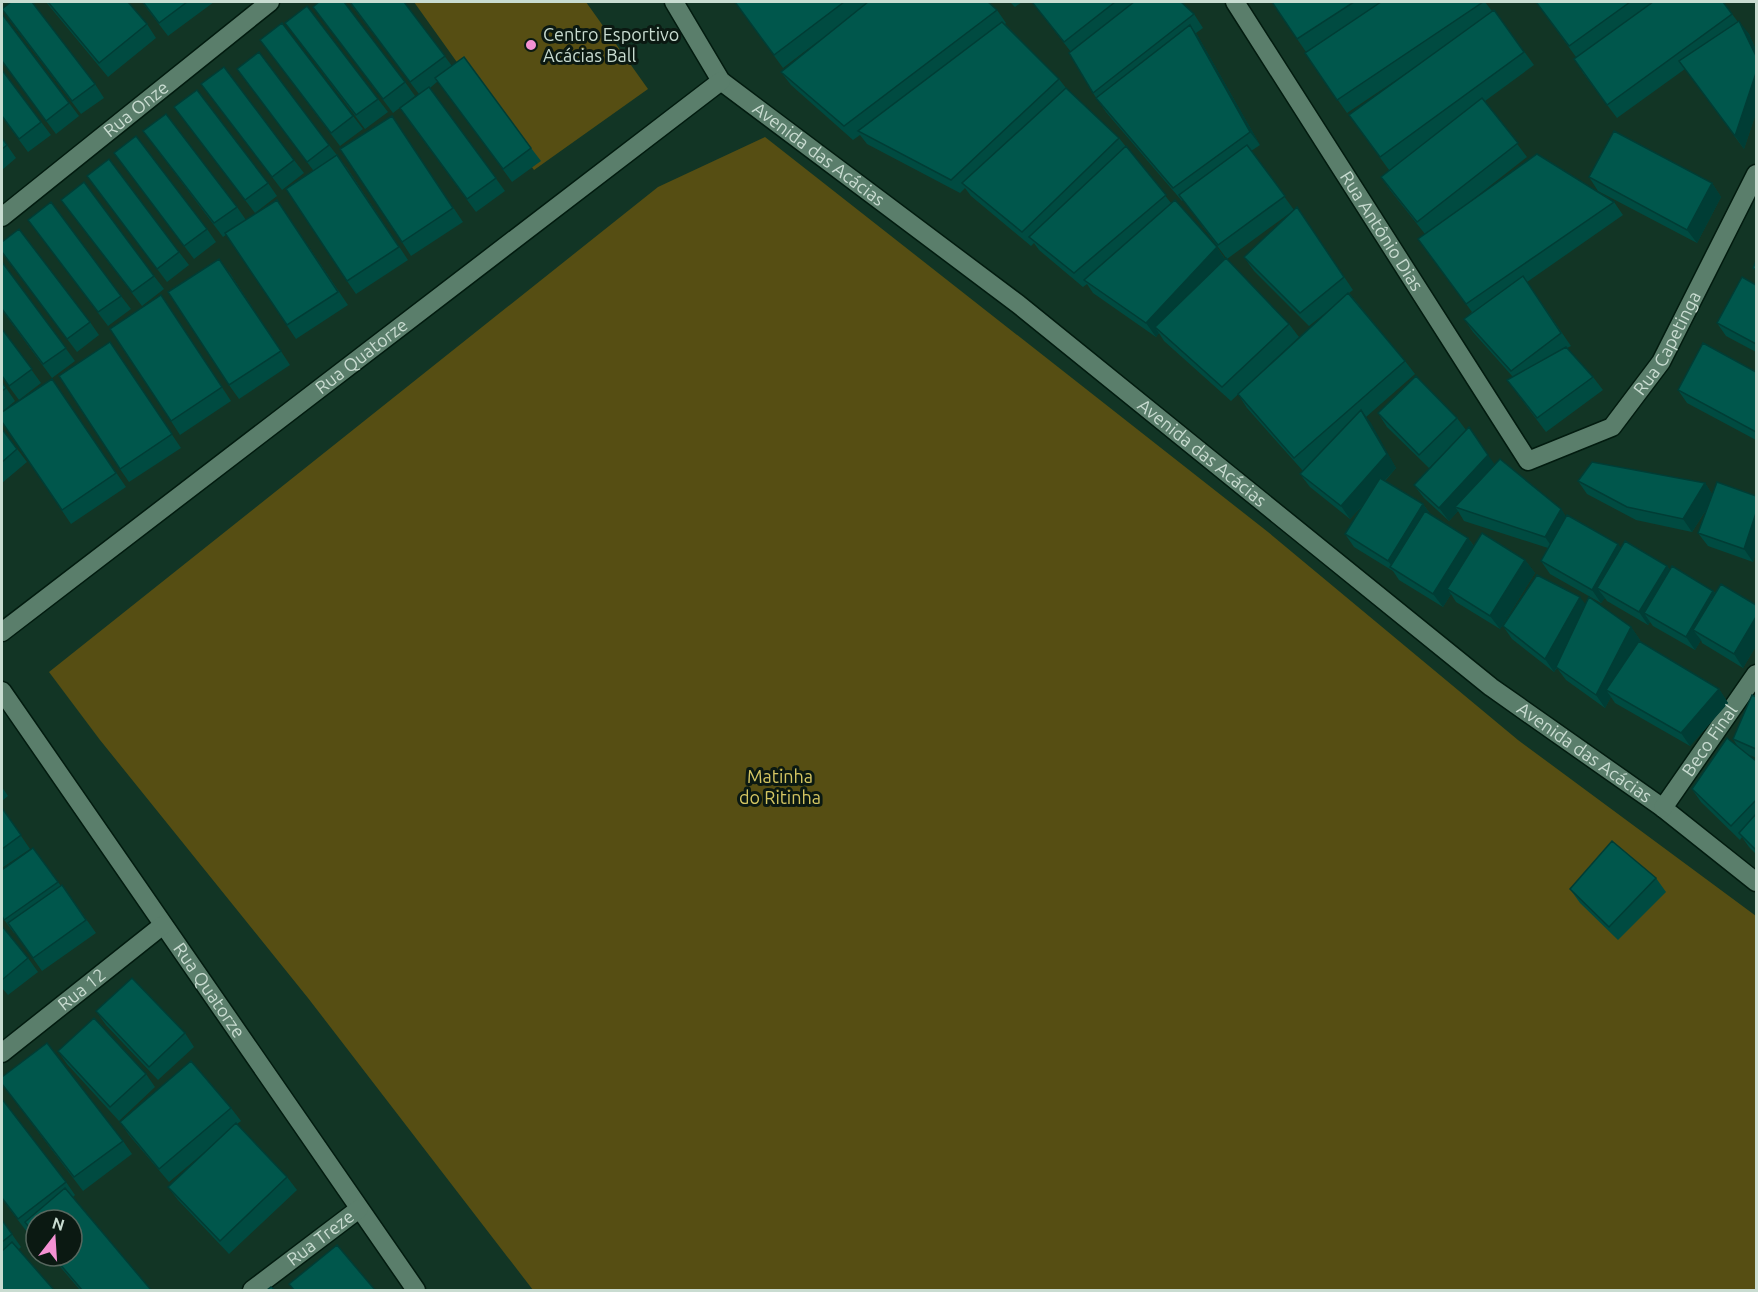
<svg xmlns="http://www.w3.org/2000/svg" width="1758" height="1292" font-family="Ubuntu,sans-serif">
<rect width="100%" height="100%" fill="#123525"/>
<path fill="#564e13" d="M414,2h172l62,87 -114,81z
M765,137l503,395 250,208 238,176v374h-1223l-225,-292 -208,-258 -51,-68 609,-485z"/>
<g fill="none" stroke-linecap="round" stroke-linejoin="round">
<defs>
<g id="minor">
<path id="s1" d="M674,2l47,79 297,223 473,383 172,121 93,74"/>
<path id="s2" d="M1235,2l293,459 84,-34 49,-65 95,-188"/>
<path id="s3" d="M2,217l268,-215"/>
<path id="s4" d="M2,632l719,-551"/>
<path id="s5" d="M2,691l414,599"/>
<path id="s6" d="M1663,808l93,-134"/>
<path id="s7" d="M2,1053l161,-128"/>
<path id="s8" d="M252,1290l107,-81"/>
</g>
</defs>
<use href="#minor" stroke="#021b0f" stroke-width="21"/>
<use href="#minor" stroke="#5a7e6b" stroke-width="18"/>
</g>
<path fill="#004b41" d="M46,2h82l19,22 9,14 -48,39z
M142,2h72l-46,34z
M349,2h55l48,64 79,82 10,13 -29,21 -74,-101 -8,7 75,103 -29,21 -67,-91 10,-27z
M735,2h253l9,8 9,13 -1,1 54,55 7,9 53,50 52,65 46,44 8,12 64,65 10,13 -68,64 -67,-60 -5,-8 -3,4 -63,-44 -6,-9 -4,3 -44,-37 -5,-7 -3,3 -60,-50 -6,-8 -5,5 -93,-49 -7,-9 -7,5 -62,-55 -10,-13 40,-33 -38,29z
M1010,2h12l-7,5z
M1032,2h149l13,12 9,14 -7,5 64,112 -9,6 43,59 -67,49 -44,-59 -1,1 -76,-89 -13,-19 -22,-41z
M1272,2h213l7,9 2,-1 40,55 -49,36 42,56 -55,43 142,2 9,13 -96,67 44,64 -4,2 26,29 10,13 -57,42 -39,-52 6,-3 -40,-45 -9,-13 8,-7 -54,-73 7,-5 -35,-44 -9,-13 8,-7 -40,-55 71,-51 -73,49 -42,-60 1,-1z
M1536,2h187l15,20 11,12 7,16v63l-12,36 -59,-80 -68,49 -34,-45 -7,-16z
M313,7l92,75 10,14 -22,17z
M2,8l93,76 9,14 -23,16 -70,-92z
M2,14l77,102 -23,18 -54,-72z
M285,23l93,76 10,13 -23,17z
M260,40l93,76 10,13 -23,17z
M237,69l92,76 18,23 61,92 -52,34 -9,-13 -34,-111z
M2,70l49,65 -23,17 -26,-35z
M201,84l93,76 10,13 -22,17z
M174,107l94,76 9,13 -22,17z
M392,116l71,106 -52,34 -9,-14z
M143,131l94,76 9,13 31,-20 71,105 -52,34 -70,-104 -3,2z
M2,138l14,20 -14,12z
M114,153l93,76 9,13 -22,17z
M87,176l92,76 10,13 -22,17z
M1589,177l123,6 9,14 -24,46 -99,-52z
M61,200l93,76 10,13 -22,17z
M1297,207l56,83 -4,3 56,68 10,13 -49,43 30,51 -11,13 38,23 8,11 37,23 6,8 51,14 10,13 -35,56 -44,-27 -5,-8 -8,13 -44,-27 -6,-9 -39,-24 -9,-13 19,-30 -14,15 -40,-32 -10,-13 3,-3 -56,-63 -9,-14 95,-87 -24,19 -55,-55 -10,-14z
M28,220l93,76 10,13 -23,17z
M2,253l88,69 9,13 -22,17z
M2,262l73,99 -23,17 -50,-68z
M229,272l61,93 -51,34 -10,-14z
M1756,285v67l-30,-16 -9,-13z
M161,295l70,106 -51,34 -9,-14z
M2,329l39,54 -22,17 -17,-23z
M110,342l71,106 -52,34 -9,-13z
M1756,372v68l-69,-37 -9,-13z
M52,379l74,108 -55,37 -69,-102z
M2,382l13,19 -13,11z
M1378,413l79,5 9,12 29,35 66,44 5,8 52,27 3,4 46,18 3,4 43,21 2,2 41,12v41l-13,22 -41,-25 -1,-3 -6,10 -42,-24 -3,-4 -2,3 -41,-24 -2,-3 -4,5 -51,-29 -9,-13 7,-13 -84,-27 -6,-10 -9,10 -25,-23 -10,-13 30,-32 -15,15 -42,-41z
M2,429l25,33 -25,21z
M1578,481l127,2 7,11 44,2v56l-3,10 -45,-16 -10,-13 10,-26 -16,25 -56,-12 -49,-26z
M1586,604l45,23 9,13v2l79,47 9,14 -38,43 -75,-43 -4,-6 -6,11 -39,-28 -9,-12 -3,4 -42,-33 -9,-13z
M1756,697v61l-6,-3 6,6v93l-7,-7 -7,-10 -2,3 -39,-38 -9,-13 46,-42 -5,-8z
M2,787l6,9 -6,5z
M2,808l28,41 -28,19z
M33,848l28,38 1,-1 34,48 -54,38 -27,-38h-1l-12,-16z
M1656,878l10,14 -48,48 -38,-37 -10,-14z
M2,926l26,32 10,14 -30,23 -6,-7z
M96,1011l89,22 9,14 -36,33 -52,-55z
M58,1051l88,23 9,13 -36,34 -52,-57z
M2,1084l121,57 9,13 -49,37z
M2,1099l64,83 9,13 -2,2 78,93h-71l-29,-34h21l-36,-36v18l-6,-8 -3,2 -25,-33z
M231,1108l10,13 -4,3 50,53 10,13 -68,64 -51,-54 -10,-13 45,-42 -44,37 -40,-47 -9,-13z
M2,1220l19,27 -2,2 -17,41z"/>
<path fill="#003d35" d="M1739,21l10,13 7,16v6z
M1190,25l9,13 61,107 -10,-13z
M1756,73v40l-12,36 -9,-13z
M1712,183l9,14 -24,46 -10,-13z
M1217,247l9,14 -71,66 4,6 -3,4 -10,-14z
M1361,410l10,13 25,45 -46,51 -9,-13z
M1469,427l28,41 -42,39 3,4 -9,10 -10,-13z
M1705,483l9,14 -22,35 -9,-13z
M1423,504l10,14 -38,52 -7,-9z
M1561,509l9,13 -16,28 -9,-13z
M1756,513v39l-3,10 -9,-13z
M1468,538l9,13 -30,38 4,5 -8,13 -10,-13z
M1618,544l10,13 -31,31 8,10 -4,5 -9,-13z
M1525,560l10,13 -35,56 -10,-13z
M1667,566l9,13 -32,34 6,9 -2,3 -9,-13z
M1713,591l10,13 -30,26 8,10 -6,10 -9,-13z
M1580,597l10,13 -36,62 -9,-13z
M1756,617v29l-13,22 -9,-14z
M1631,627l9,13 -27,54 -7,-4 5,7 -6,11 -9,-13z
M1719,689l9,14 -38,43 -9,-13z"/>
<path fill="#00574c" stroke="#003d35" stroke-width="1.5" d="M11,2h21l63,82 -23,17 -70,-92z
M48,2h80l19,22 -48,39z
M143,2h44l-28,21z
M319,2h25l61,80 -22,17 -70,-92z
M350,2h54l41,54 -35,26z
M735,2h109l-70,53z
M868,2h120l9,8 -153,116 -63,-54z
M1032,2h83l-51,40z
M1134,2h47l13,12 -101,79 -24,-40z
M1272,2h82l-57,37z
M1381,2h102l-146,98 -32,-47z
M1536,2h94l-61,44z
M1653,2h70l9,12 -125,91 -33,-46z
M307,6l71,93 -22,16 -71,-92z
M1494,10l30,42 -144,105 -31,-42z
M2,14l67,89 -23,18 -44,-60z
M1739,21l17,35v17l-21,63 -56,-75z
M1002,22l57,57 -108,101 -93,-49z
M282,23l71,93 -22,17 -71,-93z
M1190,25l60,107 -77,56 -77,-90z
M259,52l70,93 -22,17 -70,-93z
M464,57l67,91 -28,21 -68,-91z
M224,67l70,93 -22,17 -71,-93z
M2,70l39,52 -22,17 -17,-23z
M429,87l67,91 -29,21 -67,-91z
M1066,88l53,50 -97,94 -60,-49z
M197,90l71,93 -23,17 -71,-93z
M1482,98l36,45 -101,79 -36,-45z
M166,114l71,93 -23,16 -71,-92z
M392,116l61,92 -51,34 -62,-93z
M1614,131l98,52 -25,47 -98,-53z
M136,136l71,93 -23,17 -70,-93z
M2,138l5,7 -5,4z
M1247,145l38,51 -67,49 -39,-50z
M1126,146l40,49 -92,78 -45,-36z
M1537,154l77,48 -148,102 -48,-65z
M337,155l62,92 -52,34 -61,-92z
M109,159l70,93 -22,17 -70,-93z
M84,182l70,94 -22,16 -71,-92z
M277,200l61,92 -51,33 -62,-92z
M1175,200l42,47 -71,76 -62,-43z
M51,202l70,94 -23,16 -70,-92z
M1297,207l47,70 -44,36 -56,-56z
M19,229l71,93 -23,17 -65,-87v-10z
M1226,258l63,66 -67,63 -67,-60z
M219,259l62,92 -52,34 -61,-93z
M1756,261v9l-3,-2z
M2,262l64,86 -23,16 -41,-55z
M1523,276l38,57 -50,38 -47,-52z
M1742,277l14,8v59l-39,-21z
M1348,293l57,68 -111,97 -56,-64z
M161,295l61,92 -51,34 -61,-92z
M2,329l30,40 -23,17 -7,-10z
M110,342l62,92 -52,35 -61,-93z
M1703,343l53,29v60l-78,-42z
M1566,347l27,30 -56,41 -30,-38z
M1416,376l41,42 -38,37 -41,-42z
M52,379l64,94 -54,37 -60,-88v-10z
M2,382l4,6 -4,3z
M1361,410l26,44 -46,52 -41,-32z
M1469,427l19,28 -49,53 -25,-23z
M2,429l15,20 -15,13z
M1500,459l61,50 -16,28 -90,-30z
M1592,462l113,21 -22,36 -56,-12 -49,-26z
M1380,478l43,26 -35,57 -43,-27z
M1717,482l39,14v17l-12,36 -46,-16z
M1425,511l43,27 -35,56 -43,-27z
M1567,515l51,29 -26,46 -51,-29z
M1482,533l43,27 -35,56 -43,-27z
M1625,541l42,25 -28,46 -42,-24z
M1672,566l41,25 -27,46 -42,-24z
M1537,575l43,22 -35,62 -42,-33z
M1721,584l35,21v12l-22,37 -41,-24z
M1589,597l42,30 -35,68 -40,-28z
M1639,641l80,48 -38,44 -75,-43z
M1752,695l4,2v52l-23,-10z
M1727,738l29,23v39l-25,26 -39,-37z
M2,808l19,27 -19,14z
M1756,814v36l-17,-17z
M1612,841l44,37 -47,49 -39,-38z
M33,848l25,34 -54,38 -2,-4v-46z
M62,885l24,35 -53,38 -25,-35z
M2,926l26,32 -26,22z
M132,978l53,55 -36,34 -53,-56z
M94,1018l52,56 -36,33 -52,-56z
M47,1043l76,98 -49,36 -72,-93v-7z
M191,1061l40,47 -72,61 -39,-47z
M2,1099l64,83 -48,37 -16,-21z
M236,1123l51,54 -67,64 -52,-54z
M65,1188l86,102h-69l-29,-34h19v-36h-36v15l-11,-13z
M2,1220l10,14 -10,8z
M12,1242l42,48h-52v-39z
M337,1245l38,45h-81l-5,-6z
M271,1287l4,3h-8z"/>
<circle fill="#f491d3" stroke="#0b1912" stroke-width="2" cx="531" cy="45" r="6"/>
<g text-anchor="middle" stroke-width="6" stroke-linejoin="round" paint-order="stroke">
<g font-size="18" fill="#c9dcd1" stroke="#0b1912" text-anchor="start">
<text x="543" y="41">Centro Esportivo<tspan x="543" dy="21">Acácias Ball</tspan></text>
</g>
<g font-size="18" fill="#c9dcd1" stroke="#0b1912">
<text dy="6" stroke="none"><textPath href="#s3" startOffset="172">Rua Onze</textPath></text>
<text dy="6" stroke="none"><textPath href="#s1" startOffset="214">Avenida das Acácias</textPath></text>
<text dy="6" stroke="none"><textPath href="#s2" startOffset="272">Rua Antônio Dias</textPath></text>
<text dy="6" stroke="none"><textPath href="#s2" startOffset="736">Rua Capetinga</textPath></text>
<text dy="6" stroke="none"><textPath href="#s4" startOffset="453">Rua Quatorze</textPath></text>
<text dy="6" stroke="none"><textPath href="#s1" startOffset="700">Avenida das Acácias</textPath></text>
<text dy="6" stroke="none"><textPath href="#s6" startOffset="82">Beco Final</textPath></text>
<text dy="6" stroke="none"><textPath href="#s1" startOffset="1186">Avenida das Acácias</textPath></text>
<text dy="6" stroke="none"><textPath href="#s7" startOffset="102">Rua 12</textPath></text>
<text dy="6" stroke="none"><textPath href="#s5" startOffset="364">Rua Quatorze</textPath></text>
<text dy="6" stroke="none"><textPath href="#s8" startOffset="86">Rua Treze</textPath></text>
</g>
<g font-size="18" fill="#d5c662" stroke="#0b1912">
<text x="780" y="783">Matinha<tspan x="780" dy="21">do Ritinha</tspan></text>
</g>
</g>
<rect width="1758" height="1292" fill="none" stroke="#c9dcd1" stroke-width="6"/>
<g transform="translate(54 1238) rotate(17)"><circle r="28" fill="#0b1912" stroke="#57675e" stroke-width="1.5"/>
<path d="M0-4.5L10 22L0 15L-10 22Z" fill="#f491d3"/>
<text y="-9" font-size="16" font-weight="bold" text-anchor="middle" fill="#c9dcd1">N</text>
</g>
</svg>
